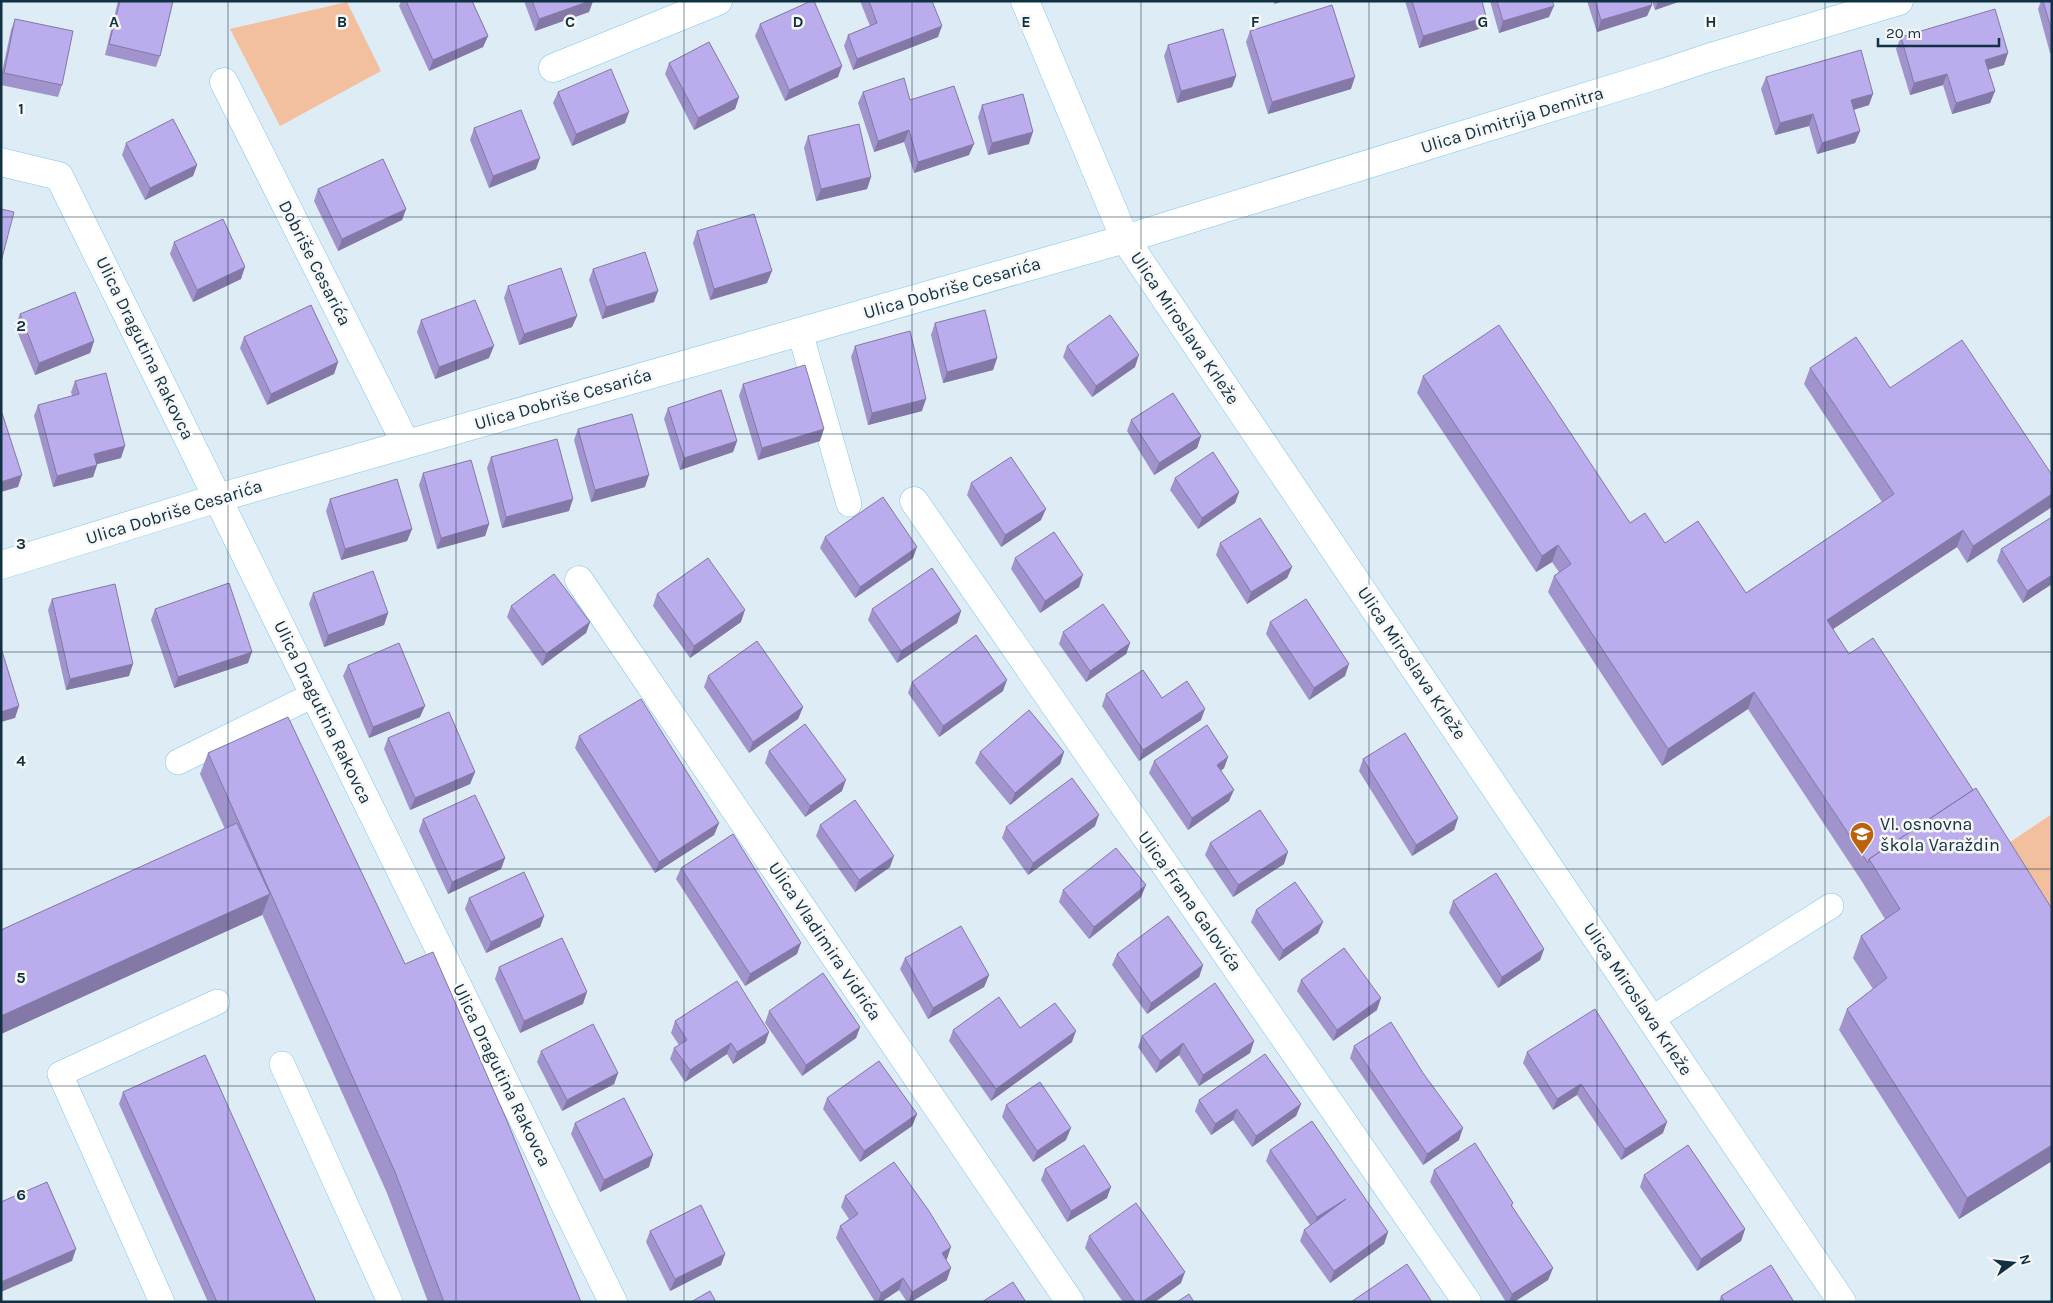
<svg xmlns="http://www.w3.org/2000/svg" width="2053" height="1303" font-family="Karla,sans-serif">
<rect width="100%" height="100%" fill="#deecf5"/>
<path fill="#f2c09f" d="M347,2l34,69 -101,55 -50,-97z
M2052,814v104l-57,-66z"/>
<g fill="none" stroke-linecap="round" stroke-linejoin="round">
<defs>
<path id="service" d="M800,332l49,172
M178,762l137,-68
M1651,1019l180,-113
M282,1064l108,238
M162,1302l-102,-228 157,-72"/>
<path id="minor" d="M553,68l165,-67
M224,82l182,362
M1,162l58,14 554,1126
M914,501l553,801
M1,565l217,-67 907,-259 535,-165 51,-17 188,-56
M579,580l491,722"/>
<path id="tertiary" d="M1025,1l100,238 717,1063"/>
</defs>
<use href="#service" stroke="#79c7f2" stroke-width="26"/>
<use href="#minor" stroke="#79c7f2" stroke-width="29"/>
<use href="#tertiary" stroke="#79c7f2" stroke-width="29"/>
<use href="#service" stroke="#fff" stroke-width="25"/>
<use href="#minor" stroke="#fff" stroke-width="28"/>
<use href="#tertiary" stroke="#fff" stroke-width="28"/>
</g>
<path fill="#a194cc" d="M118,1h55l-13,55 -4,11 -51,-12z
M401,1h71l16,35 -5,11 -54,24 -30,-65z
M524,1h69l-4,11 -54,19z
M860,1h72l6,36 -85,33 -9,-24 4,-11 22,-9z
M1405,1h77l4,16 -4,11 -63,20z
M1490,1h62l-3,16 -50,16z
M1587,1h64l1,4 -5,11 -50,16z
M1652,1h29l-26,9z
M2041,1h11v52h-2l-12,-44z
M15,19l47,66 -4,12 -57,-12v-8l10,-47z
M760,24l78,53 -53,24 -30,-65z
M1250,31l101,58 -83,25 -22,-72z
M1901,37l103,28 -16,4 7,22 -5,12 -38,11 -9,-29 -33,10 -14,-46z
M1168,45l68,31 -4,11 -55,16 -13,-47z
M669,63l70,34 -4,12 -41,21 -29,-56z
M1766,77l103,28 -16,5 7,21 -5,12 -38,11 -8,-28 -34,9 -14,-46z
M558,92l67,31 -53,23 -19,-43z
M863,92l47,8 59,55 -55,18 -10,-31 -30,10 -16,-49z
M982,105l47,39 -41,11 -10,-38z
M474,128l62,41 -47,19 -19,-48z
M808,136l63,41 -4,12 -51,12 -12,-53z
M126,143l71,22 -4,11 -48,24 -23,-45z
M318,189l88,20 -4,11 -64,31 -24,-50z
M697,231l70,52 -57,17 -17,-57z
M174,242l67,37 -48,23 -23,-48z
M593,269l61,33 -52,17 -13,-39z
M508,286l69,30 -5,11 -53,18 -15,-47z
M20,314l74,27 -4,12 -55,22 -20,-49z
M421,320l68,38 -54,21 -18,-47z
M935,323l62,35 -4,12 -50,13 -12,-48z
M244,337l94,25 -4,12 -67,31 -27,-57z
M855,346l67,65 -54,14 -17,-68z
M1067,346l68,21 -43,30 -29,-40z
M1810,368l80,20 162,87 -85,88 -10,-16 -124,82 219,532 -93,58 -120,-189 8,-21 26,-20 -20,-31 8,-22 24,-17 -24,-39 -113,-171 -86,57 -114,-174 6,-16 5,-4 -7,-10 -16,10 -119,-179 6,-17 207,147 35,20 81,50 136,-91 -78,-118z
M75,381l46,77 -24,6v1l-4,12 -40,10 -19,-71 4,-11 34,-9 -1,-4z
M743,384l77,57 -62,19 -19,-64z
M668,408l69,33 -4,11 -53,18 -16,-51z
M1131,420l70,16 -4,12 -43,27 -27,-44z
M578,429l67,58 -54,15 -17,-62z
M491,457l78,54 -67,17 -15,-60z
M423,473l66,51 -4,12 -48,13 -18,-64z
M1175,478l64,14 -4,11 -37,26 -28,-39z
M971,483l70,37 -40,27 -34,-52z
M330,499l82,30 -5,12 -66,19 -15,-49z
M825,537l88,21 -58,40 -35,-50z
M1220,543l72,24 -5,11 -40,26 -31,-49z
M2001,549l51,35 -29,19 -26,-42z
M1015,558l64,29 -39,26 -29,-44z
M313,593l75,20 -4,12 -60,22 -15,-43z
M657,594l84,28 -51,36 -37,-52z
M52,599l77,77 -63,14 -18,-80z
M511,606l79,16 -4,11 -44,33 -35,-49z
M155,609l93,54 -74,25 -23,-68z
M872,609l89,2 -4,12 -60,40 -29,-43z
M1270,622l75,54 -36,24 -43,-66z
M1063,632l67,11 -4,11 -40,28 -27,-38z
M348,665l72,52 -51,21 -26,-62z
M708,676l95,31 -5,12 -49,34 -45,-66z
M912,682l91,9 -64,46 -31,-44z
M1106,694l56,4 39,22 -62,41 -37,-55z
M579,736l140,87 -5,12 -59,38 -80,-125z
M388,738l87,34 -5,12 -60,26 -26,-61z
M769,751l73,40 -37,26 -40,-54z
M980,752h84l-4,12 -50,41 -35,-42z
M208,753l197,211 176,338h-153l-41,-109 -125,-279v1l-261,119v-104l224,-101 -25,-55z
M1228,757l-4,11 -3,3 8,30 -41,29 -39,-57 5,-12z
M1363,759l95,59 -4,12 -42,26 -53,-85z
M423,819l82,39 -4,11 -53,25 -29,-63z
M820,825l70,42 -35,25 -39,-56z
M1095,826l-67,49 -26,-37 4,-11z
M1210,843l74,21 -51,33 -28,-42z
M681,868l116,86 -52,32 -69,-107z
M1063,890l78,7 -52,42 -30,-37z
M469,898l75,18 -4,11 -54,26 -21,-44z
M1453,901l91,48 -4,11 -42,28 -49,-75z
M1256,910l62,23 -39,28 -28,-39z
M1117,954l86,11 -4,12 -52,37 -35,-49z
M905,958l84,17 -5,12 -56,32 -28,-50z
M499,967l84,37 -63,29 -25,-54z
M1301,980l76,30 -44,31 -36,-50z
M769,1011l91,16 -4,11 -54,38 -37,-53z
M675,1021l94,11 -4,11 -32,21 -6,-10 -42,28 -15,-23 4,-11 5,-3 -8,-12z
M1020,1028l52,14 -81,59 -42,-60 4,-11z
M1142,1036l112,5 -4,12 -51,33 -20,-31 -23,18 -18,-26z
M1354,1046l105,94 -36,25 -73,-107z
M541,1051l77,22 -4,11 -52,27 -25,-49z
M1527,1052l136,81 -42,27 -44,-65 -24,15 -30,-47z
M123,1092l193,210h-108l-89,-198z
M827,1098l90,16 -5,12 -52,36 -37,-53z
M1199,1100l102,4 -5,12 -44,31 -19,-27 -22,15 -16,-24z
M1006,1105l60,35 -33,22 -31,-45z
M575,1123l74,44 -49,25 -29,-58z
M1270,1150l118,82 -4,12 -54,39 -30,-42 4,-11 6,-5 -44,-64z
M1045,1169l62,29 -40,24 -26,-42z
M1434,1170l79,33 -1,3 41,62 -5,12 -34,22h-8l-76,-120z
M1644,1175l101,54 -4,12 -44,30 -57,-84z
M845,1196l102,63h-1l1,21 -36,22h-4l-8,-12 -18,12h-6l-39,-64 4,-12 9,-7 -8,-12z
M650,1231l75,23 -4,11 -51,26 -24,-49z
M1089,1236l92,47 -26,19h-32l-38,-54z
M1721,1296l73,6h-75z"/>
<path fill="#8378a6" d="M590,1h3l-4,11 -54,19 4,-12z
M1275,1h9l-10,3z
M1658,1h23l-26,9z
M1652,5l-5,11 -50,16 4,-12z
M1554,6l-5,11 -50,16 4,-12z
M1486,17l-4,11 -63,20 4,-12z
M942,26l-4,11 -85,33 4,-11z
M488,36l-5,11 -54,24 4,-11z
M2008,53l-4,12 -23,7 4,-12z
M842,66l-4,11 -53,24 4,-11z
M1947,74l-4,11 -33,10 4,-12z
M1236,76l-4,11 -55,16 4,-12z
M1355,77l-4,12 -83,25 4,-12z
M1995,91l-5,12 -38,11 4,-11z
M1873,94l-4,11 -23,7 5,-12z
M739,97l-4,12 -41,21 4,-12z
M629,112l-4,11 -53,23 4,-12z
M1813,114l-4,12 -34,9 5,-12z
M909,130l-5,12 -30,10 4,-11z
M1860,131l-5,12 -38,11 5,-11z
M1033,132l-4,12 -41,11 4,-12z
M974,144l-5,11 -55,18 4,-11z
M540,158l-4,11 -47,19 4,-12z
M197,165l-4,11 -48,24 5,-12z
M871,177l-4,12 -51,12 5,-12z
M406,209l-4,11 -64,31 4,-12z
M245,267l-4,12 -48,23 4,-12z
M772,271l-5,12 -57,17 4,-11z
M658,291l-4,11 -52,17 4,-12z
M577,316l-5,11 -53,18 5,-11z
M94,341l-4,12 -55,22 4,-12z
M494,346l-5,12 -54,21 4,-12z
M1139,355l-4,12 -43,30 4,-11z
M997,358l-4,12 -50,13 4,-11z
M338,362l-4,12 -67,31 4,-11z
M926,399l-4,12 -54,14 4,-12z
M824,429l-4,12 -62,19 4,-12z
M1201,436l-4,12 -43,27 5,-12z
M737,441l-4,11 -53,18 4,-12z
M125,446l-4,12 -31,8 4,-12z
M97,465l-4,12 -40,10 4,-11z
M22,475l-4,12 -17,5v-10z
M649,475l-4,12 -54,15 4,-12z
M1239,492l-4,11 -37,26 4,-11z
M2052,494v13l-85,56 6,-17z
M573,499l-4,12 -67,17 4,-11z
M1046,509l-5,11 -40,27 4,-12z
M489,524l-4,12 -48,13 4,-11z
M412,529l-5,12 -66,19 4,-11z
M1963,530l-6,17 -136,90 6,-17z
M1558,545l-6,17 -16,10 6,-16z
M917,547l-4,11 -58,40 5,-11z
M1292,567l-5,11 -40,26 4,-12z
M1083,575l-4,12 -39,26 5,-12z
M2052,575v9l-29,19 4,-12z
M745,610l-4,12 -51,36 4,-12z
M961,611l-4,12 -60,40 4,-12z
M388,613l-4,12 -60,22 4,-12z
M590,622l-4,11 -44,33 4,-12z
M1130,643l-4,11 -40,28 4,-11z
M252,652l-4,11 -74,25 4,-11z
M133,664l-4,12 -63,14 4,-11z
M1349,664l-4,12 -36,24 5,-12z
M1007,680l-4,11 -64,46 4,-11z
M1754,692l-6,17 -86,57 6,-17z
M19,706l-4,12 -14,4v-10z
M425,706l-5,11 -51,21 4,-11z
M803,707l-5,12 -49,34 4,-11z
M1205,709l-4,11 -62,41 4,-11z
M1064,752l-4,12 -50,41 5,-12z
M1228,757l-4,11 -12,9 5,-12z
M475,772l-5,12 -60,26 5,-12z
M846,780l-4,11 -37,26 5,-11z
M1234,790l-5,11 -41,29 4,-12z
M1099,815l-4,11 -67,49 5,-12z
M1458,818l-4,12 -42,26 4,-11z
M719,823l-5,12 -59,38 4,-11z
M1288,852l-4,12 -51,33 5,-12z
M894,856l-4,11 -35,25 4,-12z
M505,858l-4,11 -53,25 4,-12z
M1146,885l-5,12 -52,42 5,-12z
M270,894l-8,21 -261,119v-18z
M544,916l-4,11 -54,26 5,-11z
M1323,922l-5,11 -39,28 4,-11z
M801,943l-4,11 -52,32 5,-12z
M1544,949l-4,11 -42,28 4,-11z
M1203,965l-4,12 -52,37 4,-11z
M989,975l-5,12 -56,32 5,-11z
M587,992l-4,12 -63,29 4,-12z
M1381,998l-4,12 -44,31 4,-11z
M860,1027l-4,11 -54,38 4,-11z
M1076,1031l-4,11 -81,59 5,-12z
M769,1032l-4,11 -32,21 4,-12z
M1254,1041l-4,12 -51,33 4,-11z
M731,1043l-4,11 -42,28 5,-12z
M1183,1043l-4,12 -23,18 4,-12z
M618,1073l-4,11 -52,27 5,-11z
M1581,1084l-4,11 -24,15 4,-11z
M1301,1104l-5,12 -44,31 4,-11z
M1237,1109l-4,11 -22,15 4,-11z
M917,1114l-5,12 -52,36 4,-11z
M1667,1122l-4,11 -42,27 4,-11z
M1071,1128l-5,12 -33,22 4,-11z
M1463,1128l-4,12 -36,25 4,-11z
M2052,1145v16l-93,58 8,-21z
M653,1155l-4,12 -49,25 4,-12z
M1111,1187l-4,11 -40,24 4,-11z
M1346,1199l-33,30 4,-12z
M1745,1229l-4,12 -44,30 4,-12z
M1388,1232l-4,12 -54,39 4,-12z
M951,1247l-4,12 -9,5 4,-11z
M76,1249l-4,12 -71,31v-10z
M725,1254l-4,11 -51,26 5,-12z
M951,1268l-4,12 -36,22h-3l4,-10z
M1553,1268l-5,12 -34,22h-5l3,-8z
M1185,1272l-4,11 -26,19h-13z
M903,1278l-4,12 -18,12h-3l3,-9z"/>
<path fill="#bbaced" stroke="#8378a6" d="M120,1h53l-13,55 -51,-12z
M406,1h66l16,35 -55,24z
M532,1h58l-51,18z
M811,1h3l28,65 -53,24 -29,-66z
M869,1h63l10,25 -85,33 -9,-24 29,-12z
M1412,1h70l4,16 -63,19z
M1497,1h55l2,5 -51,15z
M1595,1h56l1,4 -51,15z
M2043,1h9v31z
M1332,5l23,72 -83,25 -22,-71z
M1995,9l13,44 -23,7 10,31 -39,12 -9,-29 -33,9 -13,-46z
M15,19l58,12 -11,54 -58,-12z
M1223,29l13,47 -55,15 -13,-46z
M709,42l30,55 -41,21 -29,-55z
M1861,50l12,44 -22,6 9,31 -38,12 -9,-29 -33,9 -14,-46z
M611,69l18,43 -53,22 -18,-42z
M904,78l6,22 44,-14 20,58 -56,18 -9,-32 -31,11 -15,-49z
M1023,94l10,38 -41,11 -10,-38z
M521,110l19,48 -47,18 -19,-48z
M173,119l24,46 -47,23 -24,-45z
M859,124l12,53 -50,12 -13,-53z
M383,159l23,50 -64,30 -24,-50z
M1,209l13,3 -13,50z
M754,214l18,57 -58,18 -17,-58z
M223,219l22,48 -48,23 -23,-48z
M645,252l13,39 -52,16 -13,-38z
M561,268l16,48 -53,18 -16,-48z
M75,292l19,49 -55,22 -19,-49z
M475,300l19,46 -55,21 -18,-47z
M311,305l27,57 -67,32 -27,-57z
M985,310l12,48 -50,14 -12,-49z
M1110,315l29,40 -43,31 -29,-40z
M1499,325l131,198 15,-10 20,30 33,-22 48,72 148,-99 -84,-126 46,-31 34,51 72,-48 90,135v19l-79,52 -10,-16 -136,90 22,34 24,-16 100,152 -104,69 -1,4 -114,-171 -86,57 -114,-173 17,-12 -13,-19 -16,11 -119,-180z
M910,331l16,68 -54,14 -17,-67z
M805,365l19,64 -62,19 -19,-64z
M106,373l19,73 -31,8 3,11 -40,11 -19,-71 41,-11 -4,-13z
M721,390l16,51 -53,17 -16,-50z
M1173,393l28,43 -42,27 -28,-43z
M1,413h1l20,62 -21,7z
M632,414l17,61 -54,15 -17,-61z
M557,439l16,60 -67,18 -15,-60z
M1213,452l26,40 -37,26 -27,-40z
M1011,457l35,52 -41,26 -34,-52z
M471,460l18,64 -48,14 -18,-65z
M397,479l15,50 -67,20 -15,-50z
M883,497l34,50 -57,40 -35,-50z
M2052,517v58l-25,16 -26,-42z
M1260,518l32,49 -41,25 -31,-49z
M1054,532l29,43 -38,26 -30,-43z
M708,558l37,52 -51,36 -37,-52z
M932,568l29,43 -60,40 -29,-42z
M373,571l15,42 -60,22 -15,-42z
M554,574l36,48 -44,32 -35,-48z
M229,583l23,69 -74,25 -23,-68z
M115,584l18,80 -63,15 -18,-80z
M1306,599l43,65 -35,24 -44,-66z
M1103,604l27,39 -40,28 -27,-39z
M976,635l31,45 -64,46 -31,-44z
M757,641l46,66 -50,35 -45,-66z
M399,643l26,63 -52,21 -25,-62z
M1,648l18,58 -18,6z
M1143,670l19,28 25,-17 18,28 -62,41 -37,-56z
M641,699l78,124 -60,39 -80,-126z
M1029,710l35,42 -49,41 -35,-41z
M449,712l26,60 -60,26 -27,-60z
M288,717l117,247 28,-12 74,169 74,181h-137l-49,-130 -187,-419z
M805,724l41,56 -36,26 -41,-55z
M1207,725l21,32 -11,8 17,25 -42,28 -38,-57z
M1405,733l53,85 -42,27 -53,-86z
M1072,778l27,37 -66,48 -27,-36z
M1976,788l76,121v236l-85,53 -120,-189 40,-31 -26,-42 39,-27 -31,-50z
M475,795l30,63 -53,24 -29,-63z
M855,800l39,56 -35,24 -39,-55z
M1260,810l28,42 -50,33 -28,-42z
M237,823l33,71 -269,122v-86z
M733,834l68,109 -51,31 -69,-106z
M1116,848l30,37 -52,42 -31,-37z
M524,872l20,44 -53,26 -22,-44z
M1496,873l48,76 -42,28 -49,-76z
M1295,882l28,40 -40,28 -27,-40z
M1168,916l35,49 -52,38 -34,-49z
M961,926l28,49 -56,33 -28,-50z
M562,938l25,54 -63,29 -25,-54z
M1344,948l37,50 -44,32 -36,-50z
M823,973l37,54 -54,38 -37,-54z
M737,981l32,51 -32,20 -6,-9 -41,27 -16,-22 13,-8 -12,-19z
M1215,983l39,58 -51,34 -20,-32 -23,18 -18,-25z
M999,997l21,31 35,-25 21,28 -80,58 -43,-59z
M1595,1009l72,113 -42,27 -44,-65 -24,15 -30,-47z
M1391,1022l32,51 40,55 -36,26 -73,-108z
M593,1024l25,49 -51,27 -26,-49z
M1265,1054l36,50 -45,32 -19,-27 -22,15 -16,-24z
M205,1055l111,247h-99l-94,-210z
M879,1061l38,53 -53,37 -37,-53z
M1040,1082l31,46 -34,23 -31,-46z
M624,1098l29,57 -49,25 -29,-57z
M1312,1121l76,111 -54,39 -30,-41 42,-31 -29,18 -47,-67z
M1475,1143l38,60 -2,2 42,63 -41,26 -78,-124z
M1084,1145l27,42 -40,24 -26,-42z
M1688,1145l57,84 -44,30 -57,-84z
M894,1162l35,49 22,36 -9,6 9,15 -39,24 -9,-14 -22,15 -41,-67 18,-12 -13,-18z
M47,1182l29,67 -75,33v-80z
M1136,1203l49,69 -43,30h-7l-46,-66z
M701,1205l24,49 -50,25 -25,-48z
M1407,1264l25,38h-81z
M1771,1265l23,37h-69l-4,-6z
M1013,1282l13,20h-44z
M710,1291l6,11h-25z
M1189,1294l5,8h-17z"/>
<path fill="none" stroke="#0f3142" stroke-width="1" stroke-opacity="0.55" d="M228,1v1301M456,1v1301M684,1v1301M912,1v1301M1141,1v1301M1369,1v1301M1597,1v1301M1825,1v1301M1,217h2051M1,434h2051M1,652h2051M1,869h2051M1,1086h2051"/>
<defs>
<symbol id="school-pin" viewBox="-11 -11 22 30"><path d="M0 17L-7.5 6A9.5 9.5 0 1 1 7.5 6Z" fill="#bd620b" stroke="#f7f7f7"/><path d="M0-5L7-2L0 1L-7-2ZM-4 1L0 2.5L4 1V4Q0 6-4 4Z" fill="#fff"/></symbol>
</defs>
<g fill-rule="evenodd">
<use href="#school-pin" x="1848" y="820" width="28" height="38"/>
</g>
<g text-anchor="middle" stroke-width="5" stroke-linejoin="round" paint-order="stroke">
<g font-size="18" fill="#0f3142" stroke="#f7f7f7">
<text transform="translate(1512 120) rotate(-17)" y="6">Ulica Dimitrija Demitra</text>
<text transform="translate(315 263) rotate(63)" y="6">Dobriše Cesarića</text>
<text transform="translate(952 288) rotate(-16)" y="6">Ulica Dobriše Cesarića</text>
<text transform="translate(1185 328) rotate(56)" y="6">Ulica Miroslava Krleže</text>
<text transform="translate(145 348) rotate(64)" y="6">Ulica Dragutina Rakovca</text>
<text transform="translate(563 399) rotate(-16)" y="6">Ulica Dobriše Cesarića</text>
<text transform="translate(174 512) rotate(-17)" y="6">Ulica Dobriše Cesarića</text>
<text transform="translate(1412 663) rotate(56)" y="6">Ulica Miroslava Krleže</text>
<text transform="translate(323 712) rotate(64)" y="6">Ulica Dragutina Rakovca</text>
<text transform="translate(1190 901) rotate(55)" y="6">Ulica Frana Galovića</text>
<text transform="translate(825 941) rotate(56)" y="6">Ulica Vladimira Vidrića</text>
<text transform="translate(1638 999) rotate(56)" y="6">Ulica Miroslava Krleže</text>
<text transform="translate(502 1075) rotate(64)" y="6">Ulica Dragutina Rakovca</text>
</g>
<g font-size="18" fill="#0f3142" stroke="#f7f7f7" text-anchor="start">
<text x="1880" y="830">VI. osnovna<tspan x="1880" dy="21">škola Varaždin</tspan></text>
</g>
</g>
<g font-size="16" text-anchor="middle" font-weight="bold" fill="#0f3142" stroke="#f7f7f7" stroke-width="5" stroke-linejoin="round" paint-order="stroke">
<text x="114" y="27">A</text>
<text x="342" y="27">B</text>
<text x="570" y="27">C</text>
<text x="798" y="27">D</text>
<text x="1026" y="27">E</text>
<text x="1255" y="27">F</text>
<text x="1483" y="27">G</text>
<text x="1711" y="27">H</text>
<text x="21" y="114">1</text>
<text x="21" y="331">2</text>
<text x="21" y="549">3</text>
<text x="21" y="766">4</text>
<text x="21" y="983">5</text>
<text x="21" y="1200">6</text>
</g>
<rect width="2053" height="1303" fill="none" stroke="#0f3142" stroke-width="5"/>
<g transform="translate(2013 1263) rotate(75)" stroke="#f7f7f7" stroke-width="4" paint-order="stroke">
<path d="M0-4L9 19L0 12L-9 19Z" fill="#0f3142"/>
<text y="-8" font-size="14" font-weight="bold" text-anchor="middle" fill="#0f3142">N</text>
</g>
<path d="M1878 38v8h121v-8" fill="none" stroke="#0f3142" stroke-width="2.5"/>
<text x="1886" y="38" font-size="15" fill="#0f3142" stroke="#f7f7f7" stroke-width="4" paint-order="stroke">20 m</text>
</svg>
